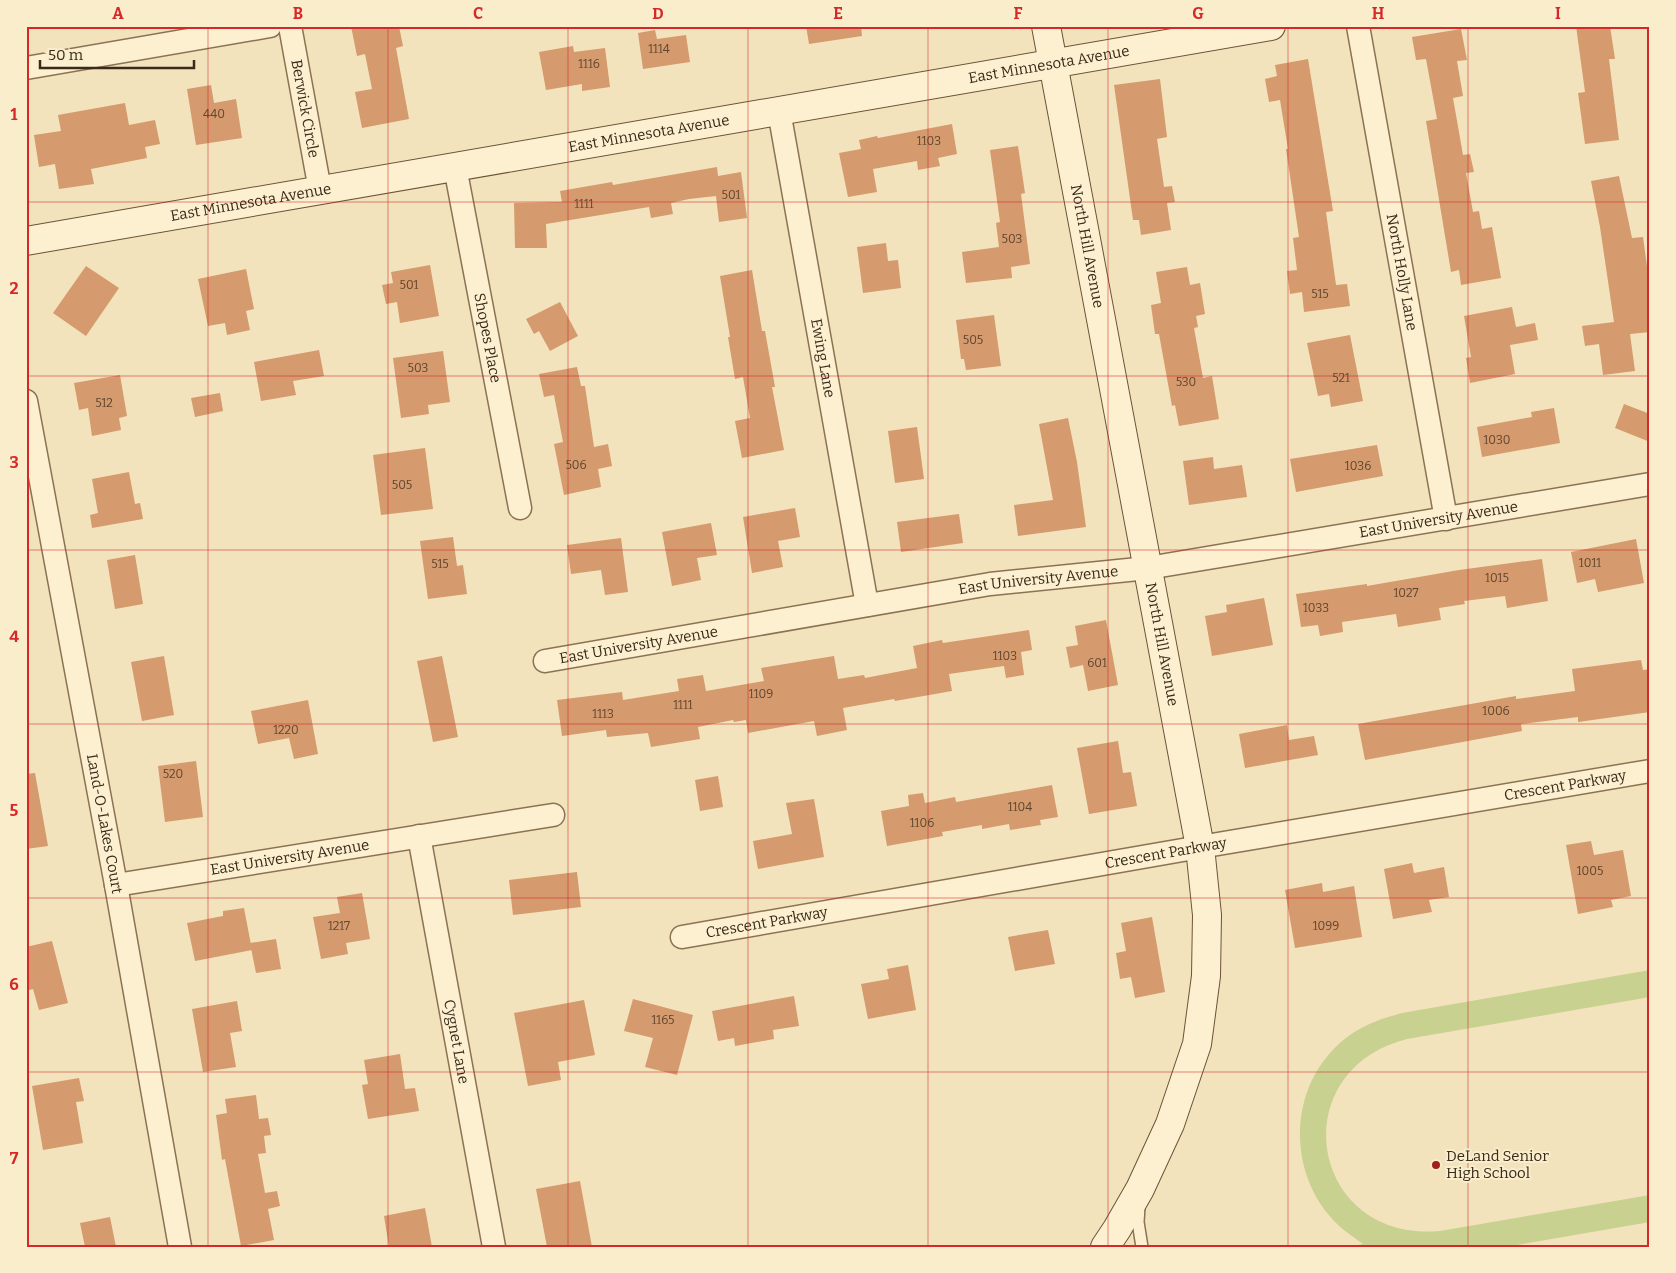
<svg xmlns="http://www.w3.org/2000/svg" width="1676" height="1273" font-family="Bitter,serif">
<rect width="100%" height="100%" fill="#f2e3bc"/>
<path fill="#c8d18f" d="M1650,970v27l-243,42c-126,32 -97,204 33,192l210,-36v27l-145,25h-154l12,-3c-9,-7 -19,-13 -27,-21 -52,-52 -48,-144 14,-188 16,-11 33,-17 52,-22z"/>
<path fill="#d59a6d" d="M351,26h48l4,20 -7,2 13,71 -47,9 -7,-36 17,-3 -7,-35 -8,2z
M806,26h55l1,10 -53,8z
M1576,26h34l5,33h-6l10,81 -34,4 -7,-51 7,-1z
M1461,29l6,31 -10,1 6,35 -10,2 10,57 7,-1 4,18 -8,1 7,39 6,-1 3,18 10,-2 9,51 -40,7 -2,-15 -8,2 -25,-151 11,-2 -11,-60 -10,1 -4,-23z
M655,30l2,9 29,-4 4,27 -47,7 -5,-36z
M573,46l1,6 31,-4 5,39 -28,4v-7l-36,6 -7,-38z
M1308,59l25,152 -7,1 10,73 11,-1 3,22 -46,6 -2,-20 -12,2 -3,-23 10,-1 -4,-32 6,-1 -13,-88h2l-8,-49 -11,2 -4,-23 12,-3 -2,-11z
M1160,79l7,58 -10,2 7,48 8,-1 3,16 -8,1 4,27 -30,5 -2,-15h-6l-19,-135z
M211,85l3,18 22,-4 6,39 -46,7 -9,-56z
M125,103l4,22 26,-5 5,24 -15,3 2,11 -56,11 3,15 -35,5 -4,-25 -16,3 -5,-32 27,-4 -3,-16z
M952,124l5,30 -19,4 2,8 -22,4 -1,-9 -44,8 4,23 -29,5 -9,-44 22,-4 -2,-9 18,-4 1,2z
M1018,146l7,47 -4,1 9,70 -19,3 1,11 -46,5 -4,-31 37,-5 -3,-24 4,-1 -10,-72z
M717,167l1,9 23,-4 6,46 -28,4 -3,-26 -27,3 -18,4 2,11 -22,4 -2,-11 -103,17 1,24h-32l-1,-45 48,-1 -2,-11 52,-9 1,3z
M1619,176l13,62 11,-1 7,51v44l-20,2 5,37 -32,4 -4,-31 -14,2 -3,-20 32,-4 -14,-95 -9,-46z
M886,243l2,18 10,-1 3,28 -38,5 -6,-46z
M430,265l9,51 -39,7 -3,-21 -11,2 -4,-19 11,-2 -2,-11z
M86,266l33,22 -33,48 -33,-23z
M1187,267l3,18 10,-2 5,31 -9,2 2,11 -4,1 9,50 9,-2 7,43 -40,7 -4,-21 -3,1 -13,-72h-4l-4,-29 10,-2 -5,-31z
M246,269l8,40 -8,2 4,19 -23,5 -2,-12 -17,3 -10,-47z
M752,270l10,61h3l10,56h-3l12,63 -42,8 -7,-37 15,-3 -7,-41 -8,2 -7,-42h2l-10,-61z
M560,302l18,34 -28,15 -11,-20 -5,3 -8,-15z
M1512,307l4,20 19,-4 3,17 -28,5 5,29 -45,9 -4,-25 5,-1 -7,-41z
M994,315l7,51 -35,4 -2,-11h-3l-5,-39z
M1350,335l13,66 -32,6 -2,-13 -11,2 -11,-53z
M319,350l5,26 -31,5 3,14 -35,6 -7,-39z
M443,351l7,51 -22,3 1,9 -28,4 -8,-60z
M577,367l4,19h4l9,61 14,-3 4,22 -14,3 3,18 -37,8 -10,-51 9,-2 -9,-47 -10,2 -5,-23z
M120,375l7,41 -8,2 2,12 -29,6 -4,-28 -9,2 -5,-27z
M220,393l3,18 -28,6 -4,-19z
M1624,404l26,10v28l-35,-14z
M1554,408l6,35 -78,14 -5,-30 55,-10 -1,-5z
M1068,418l9,44 9,65 -68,9 -4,-31 39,-5 -14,-76z
M917,427l7,52 -29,4 -7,-52z
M1377,445l6,31 -87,16 -6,-33z
M425,448l8,61 -52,6 -8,-60z
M1213,457l1,12 28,-4 5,32 -58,8 -6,-44z
M129,472l6,32 5,-1 3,16 -51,9 -2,-13 8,-2 -6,-34z
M795,508l5,29 -22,4 5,26 -31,6 -9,-56z
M959,514l4,29 -62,9 -4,-30z
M711,523l6,32 -20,3 4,22 -29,6 -10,-54z
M453,537l4,29 6,-1 4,29 -39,5 -8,-58z
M621,538l7,54 -23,3 -4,-25 -30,4 -4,-29z
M1636,539l8,44 -46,9 -3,-13 -18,4 -6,-31z
M135,555l8,49 -28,5 -8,-49z
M1542,559l6,42 -41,7 -2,-12 -41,5 1,3 -26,4 2,12 -43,7 -2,-13 -54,8 1,10 -23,4 -2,-11 -17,2 -5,-33 71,-10v2l92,-16z
M1264,598l9,47 -61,11 -7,-40 22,-4 -1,-7z
M1106,620l12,65 -30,6 -5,-26 -13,3 -4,-21 12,-2 -3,-19z
M1029,630l3,20 -11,2 3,23 -18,3 -2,-12 -55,8 3,17 -57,10 -1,-2 -51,9 4,22 -30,6 -3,-15 -66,12 -2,-13 -12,2 -1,-2 -35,7 2,12 -49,8 -3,-14 -41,4 -1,-7 -44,6 -5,-36 65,-8 1,8 56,-9 -2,-12 26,-4 3,16 58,-10 -3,-13 73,-12 4,23 26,-4 1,3 52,-10 -4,-22 29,-6 1,3z
M164,656l10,59 -32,6 -11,-59z
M442,656l16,81 -25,5 -16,-81z
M1641,660l2,10 7,-1v43l-72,10v-5l-57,7 1,7 -157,29 -7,-36 158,-28v3l59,-8 -3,-22z
M308,700l10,54 -24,5 -5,-21 -31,6 -7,-33z
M1287,725l2,15 25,-4 4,19 -73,13 -6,-34z
M1118,741l5,32 8,-1 6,34 -48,8 -12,-66z
M196,761l7,56 -38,5 -7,-56z
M35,773l13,73 -22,3v-75z
M718,776l5,31 -23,4 -5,-31z
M1052,785l6,32 -18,3 1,5 -31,5 -1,-6 -27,5v-4l-40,7 1,4 -56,10 -6,-35 28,-5 -1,-11 15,-2 2,10 30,-6 1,5z
M814,799l10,58 -66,12 -5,-28 39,-7 -6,-31z
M1591,841l3,14 29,-5 8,46 -20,4 2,7 -35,7 -12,-69z
M1412,863l2,10 30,-6 5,30 -20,3 3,12 -39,7 -9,-50z
M577,872l4,35 -68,8 -4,-35z
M1322,883l1,9 31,-6 8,51 -67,11 -10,-58z
M362,893l8,46 -24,4 2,11 -27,5 -8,-42 27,-4 -3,-16z
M244,908l8,42 -57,11 -8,-38 36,-7v-5z
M1152,917l13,75 -30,6 -4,-21 -11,2 -4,-26 10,-2 -5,-28z
M1048,930l7,34 -40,7 -7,-34z
M276,939l5,30 -25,4 -6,-30z
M52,941l16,62 -29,7 -6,-21 -7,2v-44z
M908,965l8,45 -48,9 -7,-35 28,-5 -2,-10z
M794,996l5,30 -26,4 1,9 -39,7 -1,-8 -16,3 -6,-30z
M633,999l60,16 -16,60 -32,-8 8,-29 -29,-7z
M584,1000l11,55 -37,7 3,18 -33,6 -14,-73z
M237,1001l5,30 -12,2 6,34 -33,5 -11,-63z
M400,1054l5,35 10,-1 4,23 -51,8 -6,-34 6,-1 -4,-24z
M79,1078l5,23 -8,1 7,41 -40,7 -11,-64z
M256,1095l3,24 9,-1 3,17 -7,1 2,17 -8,1 7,39 12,-2 3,15 -12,3 6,31 -33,6 -16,-87 -3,1 -6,-45 11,-2 -2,-14z
M580,1181l12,66h-45l-11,-58z
M425,1208l7,39h-43l-5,-31z
M110,1217l6,30h-31l-5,-24z"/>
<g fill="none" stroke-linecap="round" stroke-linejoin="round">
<defs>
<path id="lane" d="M1139,1207l-1,15 4,25"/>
<g id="street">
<path id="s1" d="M290,26l30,164"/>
<path id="s2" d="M1358,26l88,493"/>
<path d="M26,68l244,-42"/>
<path id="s3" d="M779,111l88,494"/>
<path id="s4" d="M455,167l65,341"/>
<path id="s5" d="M26,401l90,484 64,362"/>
<path id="s6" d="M545,661l445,-77 158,-16 502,-84"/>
<path id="s7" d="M419,836l75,411"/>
<path id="s8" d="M116,885l437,-70"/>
<path id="s9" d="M682,937l518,-90 450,-76"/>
</g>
<g id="secondary">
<path id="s10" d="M1046,26l154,821 7,68 -1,61 -9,68 -27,80 -30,65 -23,40 -12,18"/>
<path id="s11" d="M26,241l1245,-215"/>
</g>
</defs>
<use href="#lane" stroke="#8c7253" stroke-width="14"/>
<use href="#street" stroke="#8c7253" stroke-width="25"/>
<use href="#secondary" stroke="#6d5337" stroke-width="30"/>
<use href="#lane" stroke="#fcf0d0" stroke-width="11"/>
<use href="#street" stroke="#fcf0d0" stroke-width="22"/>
<use href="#secondary" stroke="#fcf0d0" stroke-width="28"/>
</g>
<path fill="none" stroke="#d62828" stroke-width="1" stroke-opacity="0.55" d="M208,26v1221M388,26v1221M568,26v1221M748,26v1221M928,26v1221M1108,26v1221M1288,26v1221M1468,26v1221M26,202h1624M26,376h1624M26,550h1624M26,724h1624M26,898h1624M26,1072h1624"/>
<circle fill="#a11f1d" stroke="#f9edcc" stroke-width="2" cx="1436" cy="1165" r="5"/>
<g text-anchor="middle" stroke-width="4" stroke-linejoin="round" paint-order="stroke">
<g font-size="12" fill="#60462f">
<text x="659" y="53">1114</text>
<text x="589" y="68">1116</text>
<text x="214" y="118">440</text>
<text x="929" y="145">1103</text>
<text x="731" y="199">501</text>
<text x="584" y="208">1111</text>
<text x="1012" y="243">503</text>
<text x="409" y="289">501</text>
<text x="1320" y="298">515</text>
<text x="973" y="344">505</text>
<text x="418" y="372">503</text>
<text x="1341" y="382">521</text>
<text x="1186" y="386">530</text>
<text x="104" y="407">512</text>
<text x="1497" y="444">1030</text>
<text x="576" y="469">506</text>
<text x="1358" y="470">1036</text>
<text x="402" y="489">505</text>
<text x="1590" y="567">1011</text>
<text x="440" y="568">515</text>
<text x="1497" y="582">1015</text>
<text x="1406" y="597">1027</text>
<text x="1316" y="612">1033</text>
<text x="1005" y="660">1103</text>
<text x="1097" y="667">601</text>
<text x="761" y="698">1109</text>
<text x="683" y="709">1111</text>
<text x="1496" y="715">1006</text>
<text x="603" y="718">1113</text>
<text x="286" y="734">1220</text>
<text x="173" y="778">520</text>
<text x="1020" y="811">1104</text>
<text x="922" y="827">1106</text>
<text x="1590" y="875">1005</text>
<text x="339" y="930">1217</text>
<text x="1326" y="930">1099</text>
<text x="663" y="1024">1165</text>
</g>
<g font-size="15" fill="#392a1a" stroke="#f9edcc">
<text dy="5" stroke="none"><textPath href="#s11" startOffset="1038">East Minnesota Avenue</textPath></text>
<text dy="5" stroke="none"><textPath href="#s1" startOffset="84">Berwick Circle</textPath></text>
<text dy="5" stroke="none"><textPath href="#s11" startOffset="632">East Minnesota Avenue</textPath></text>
<text dy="5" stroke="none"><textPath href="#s11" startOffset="228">East Minnesota Avenue</textPath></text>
<text dy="5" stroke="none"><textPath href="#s10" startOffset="224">North Hill Avenue</textPath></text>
<text dy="5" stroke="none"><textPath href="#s2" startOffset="250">North Holly Lane</textPath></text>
<text dy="5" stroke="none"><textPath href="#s4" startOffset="174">Shopes Place</textPath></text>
<text dy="5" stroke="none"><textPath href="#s3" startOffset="251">Ewing Lane</textPath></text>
<text dy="5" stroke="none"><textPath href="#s6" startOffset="905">East University Avenue</textPath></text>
<text dy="5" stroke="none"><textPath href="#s6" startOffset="500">East University Avenue</textPath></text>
<text dy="5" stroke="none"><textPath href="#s10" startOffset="629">North Hill Avenue</textPath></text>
<text dy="5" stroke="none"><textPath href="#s6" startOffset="95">East University Avenue</textPath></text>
<text dy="5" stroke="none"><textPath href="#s9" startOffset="896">Crescent Parkway</textPath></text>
<text dy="5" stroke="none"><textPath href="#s5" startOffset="430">Land-O-Lakes Court</textPath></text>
<text dy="5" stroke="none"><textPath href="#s9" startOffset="491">Crescent Parkway</textPath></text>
<text dy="5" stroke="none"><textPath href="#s8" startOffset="176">East University Avenue</textPath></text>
<text dy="5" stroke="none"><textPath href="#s9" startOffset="86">Crescent Parkway</textPath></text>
<text dy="5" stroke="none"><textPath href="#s7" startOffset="209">Cygnet Lane</textPath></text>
</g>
<g font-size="15" fill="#392a1a" stroke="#f9edcc" text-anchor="start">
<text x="1446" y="1161">DeLand Senior<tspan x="1446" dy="17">High School</tspan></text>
</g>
</g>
<rect width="1676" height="1273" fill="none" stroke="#f9edcc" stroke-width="55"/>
<path d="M40 60v8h154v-8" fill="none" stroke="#392a1a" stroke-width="2.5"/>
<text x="48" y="60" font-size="15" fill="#392a1a" stroke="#f9edcc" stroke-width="4" paint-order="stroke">50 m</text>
<rect x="28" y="28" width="1620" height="1218" fill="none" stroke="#d62828" stroke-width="2"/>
<g font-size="16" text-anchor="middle" font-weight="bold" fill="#d62828">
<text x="118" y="19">A</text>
<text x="298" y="19">B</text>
<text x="478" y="19">C</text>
<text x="658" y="19">D</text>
<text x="838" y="19">E</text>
<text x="1018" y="19">F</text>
<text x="1198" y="19">G</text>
<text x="1378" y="19">H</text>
<text x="1558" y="19">I</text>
<text x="14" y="120">1</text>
<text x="14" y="294">2</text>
<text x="14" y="468">3</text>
<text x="14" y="642">4</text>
<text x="14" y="816">5</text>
<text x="14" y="990">6</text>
<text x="14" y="1164">7</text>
</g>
</svg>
